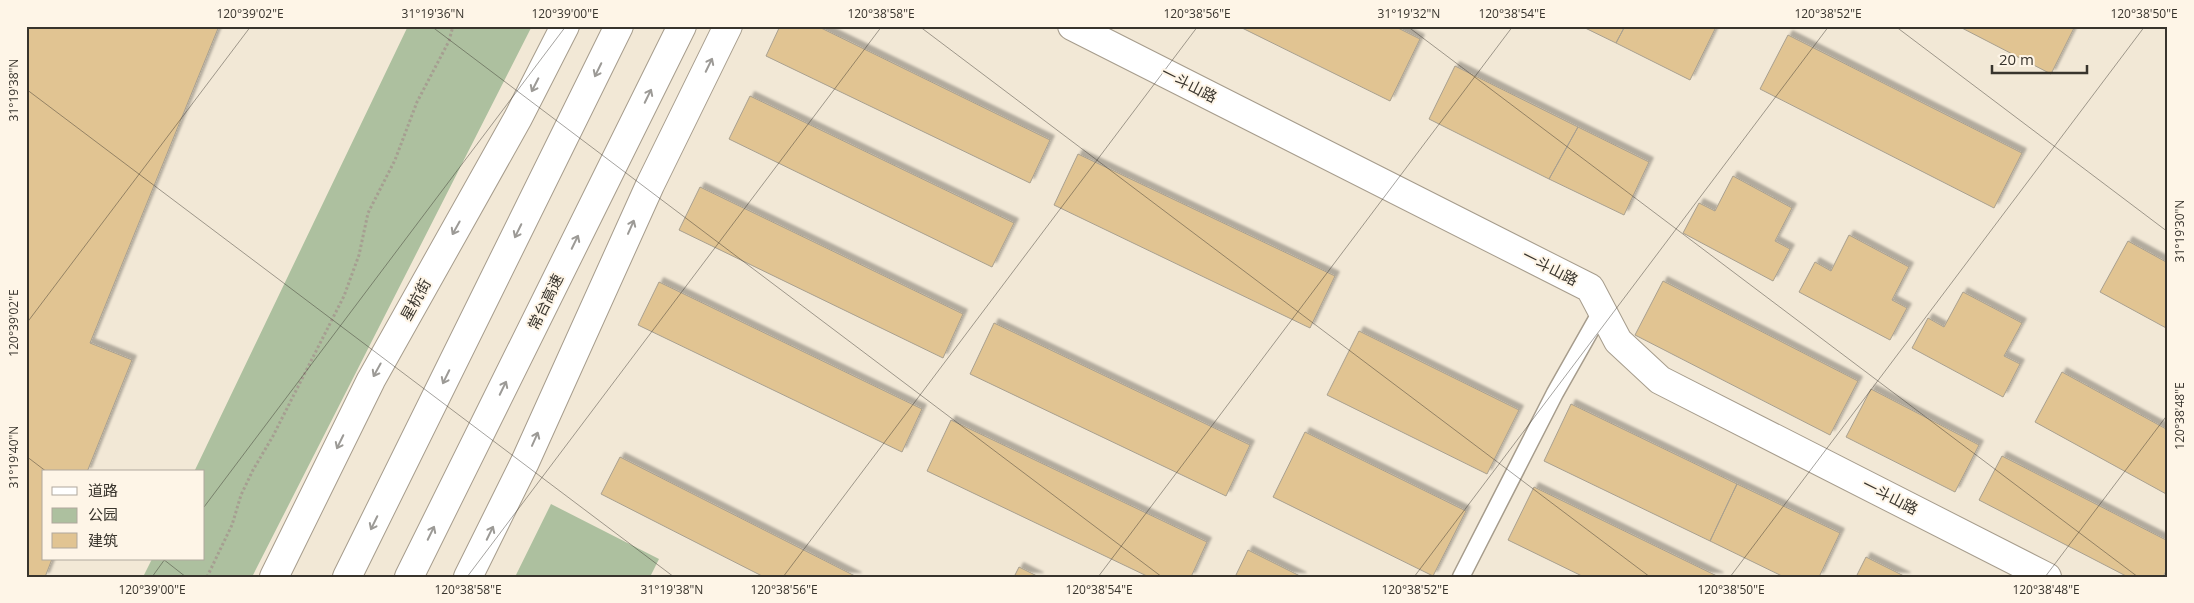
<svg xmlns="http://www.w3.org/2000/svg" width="2194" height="603" font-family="'Open Sans','Noto Sans SC',sans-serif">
<defs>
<filter id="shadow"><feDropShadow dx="4.5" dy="-4.5" stdDeviation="1" flood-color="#0004"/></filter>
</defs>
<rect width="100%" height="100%" fill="#f2e8d6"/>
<path fill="#adc09f" d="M408,26h124l-280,551h-109l9,-18h52v-87h-10z
M551,504l108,55 -9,18h-135z"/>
<path fill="#e1c492" stroke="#a9a08f" filter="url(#shadow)" d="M26,26h193l-129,317 42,17 -45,112h-43v87h8l-7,18h-19z
M780,26h37l233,114 -20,43 -264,-127z
M1238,26h156l26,13 -30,62z
M1581,26h44l-9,17z
M1625,26h90l1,1 -26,53 -74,-37z
M1958,26h117l-24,48z
M1788,35l234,118 -28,55 -234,-119z
M1455,66l123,61 -29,52 -120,-60z
M750,96l264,127 -22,44 -263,-128z
M1578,127l71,35 -25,53 -75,-36z
M1078,154l257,122 -25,52 -256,-123z
M1733,176l59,32 -17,33 15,8 -17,32 -90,-48 16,-30 16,8z
M700,187l263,127 -20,44 -264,-128z
M1849,235l60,32 -17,33 15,8 -17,32 -91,-48 16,-30 16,9z
M2128,241l40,22v66l-68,-37z
M1663,281l195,100 -28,54 -195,-100z
M659,282l263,127 -20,43 -264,-127z
M1963,292l59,31 -18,33 16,8 -17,33 -91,-49 16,-30 16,9z
M994,323l256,122 -24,51 -256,-122z
M1359,331l160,79 -32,64 -160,-79z
M2062,372l106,58v65l-133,-73z
M1871,389l108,56 -24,47 -109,-55z
M1571,404l166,80 -27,57 -166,-80z
M951,420l256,122 -16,35h-42l-222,-106z
M1305,432l161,79 -33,65 -160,-79z
M2002,456l166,85v26l-5,10h-35l-149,-77z
M620,457l237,120h-93l-163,-83z
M1737,484l103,49 -21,44h-35l-74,-36z
M1534,487l185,90h-135l-76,-37z
M1248,550l54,27h-67z
M1866,557l40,20h-50z
M1019,567l20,10h-25z"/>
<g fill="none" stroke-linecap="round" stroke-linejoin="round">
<defs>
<path id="lane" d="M1461,577l94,-184 47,-83"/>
<path id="secondary" d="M1072,26l518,262 28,53 42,39 387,197"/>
<path id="primary" d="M274,577l97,-197 147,-262 47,-92
M468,577l57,-115 125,-277 78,-159"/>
<path id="highway" d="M347,577l272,-551
M409,577l273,-551"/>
</defs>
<use href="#lane" stroke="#a69c8c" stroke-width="19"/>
<use href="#secondary" stroke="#a69c8c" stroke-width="30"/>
<use href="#primary" stroke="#a69c8c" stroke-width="30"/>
<use href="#highway" stroke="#a69c8c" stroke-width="30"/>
<path stroke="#a69e91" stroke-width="3" stroke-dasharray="2.5 2.5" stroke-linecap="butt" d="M207,577l25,-52 9,-30 12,-25 20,-34 71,-140 15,-41 9,-42 27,-53 22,-58 32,-61 4,-15"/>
<use href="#lane" stroke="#fff" stroke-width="16"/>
<use href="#secondary" stroke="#fff" stroke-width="28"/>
<use href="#primary" stroke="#fff" stroke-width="28"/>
<use href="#highway" stroke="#fff" stroke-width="28"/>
</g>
<defs><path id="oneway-shaft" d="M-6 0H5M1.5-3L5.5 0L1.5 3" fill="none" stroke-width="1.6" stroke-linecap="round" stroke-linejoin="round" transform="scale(1.25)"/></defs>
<g stroke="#9c9a96">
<use href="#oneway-shaft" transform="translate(709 65) rotate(-64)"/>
<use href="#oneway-shaft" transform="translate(598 70) rotate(116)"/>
<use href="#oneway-shaft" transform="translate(535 85) rotate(117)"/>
<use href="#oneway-shaft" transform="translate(648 96) rotate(-64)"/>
<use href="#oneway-shaft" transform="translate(631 227) rotate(-66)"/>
<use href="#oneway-shaft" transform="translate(456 228) rotate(119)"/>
<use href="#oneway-shaft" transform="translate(518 231) rotate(116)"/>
<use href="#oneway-shaft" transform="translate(575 242) rotate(-64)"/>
<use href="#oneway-shaft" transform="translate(377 370) rotate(119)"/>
<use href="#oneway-shaft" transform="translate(446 377) rotate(116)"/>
<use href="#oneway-shaft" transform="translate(503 388) rotate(-64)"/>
<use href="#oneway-shaft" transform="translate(535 439) rotate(-66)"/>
<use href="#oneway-shaft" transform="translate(340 442) rotate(116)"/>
<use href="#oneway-shaft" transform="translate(374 523) rotate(116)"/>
<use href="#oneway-shaft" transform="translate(431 533) rotate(-64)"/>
<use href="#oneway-shaft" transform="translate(490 533) rotate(-64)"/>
</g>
<path fill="none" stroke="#38342d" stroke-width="1" stroke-opacity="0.45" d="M431,26l731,551M919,26l731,551M1407,26l731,551M1895,26l273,206M26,89l648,488M26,324l225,-298M26,456l21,16M204,507l362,-481M163,559l23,18M152,577l13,-18M467,577l415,-551M783,577l415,-551M1098,577l415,-551M1414,577l415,-551M1730,577l415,-551M2045,577l123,-163"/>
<g text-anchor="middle" stroke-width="4" stroke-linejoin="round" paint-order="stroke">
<g font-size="15" fill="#38342d" stroke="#fef5e7">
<text transform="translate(1189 85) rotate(27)" y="5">一斗山路</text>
<text transform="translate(1550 268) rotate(27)" y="5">一斗山路</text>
<text transform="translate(416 300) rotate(-61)" y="5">星杭街</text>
<text transform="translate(546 302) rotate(-64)" y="5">常台高速</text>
<text transform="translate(1890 497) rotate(27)" y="5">一斗山路</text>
</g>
</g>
<rect width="2194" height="603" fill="none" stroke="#fef5e7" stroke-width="55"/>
<rect x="42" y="470" width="162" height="90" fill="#fef5e7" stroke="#afa89d"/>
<rect x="52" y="487" width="25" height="8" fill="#ffffff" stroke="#afa89d"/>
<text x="88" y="496" font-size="15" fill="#38342d">道路</text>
<rect x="52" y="508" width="25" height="15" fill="#adc09f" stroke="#afa89d"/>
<text x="88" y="520" font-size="15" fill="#38342d">公园</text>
<rect x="52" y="533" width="25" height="15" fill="#e1c492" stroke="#afa89d"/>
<text x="88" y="546" font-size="15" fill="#38342d">建筑</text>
<path d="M1992 65v8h95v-8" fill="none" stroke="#38342d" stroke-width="2.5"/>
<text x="1999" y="65" font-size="15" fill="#38342d" stroke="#fef5e7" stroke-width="4" paint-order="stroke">20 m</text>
<rect x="28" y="28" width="2138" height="548" fill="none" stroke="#38342d" stroke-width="2"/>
<g font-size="12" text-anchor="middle" fill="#38342d">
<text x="250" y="18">120°39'02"E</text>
<text x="433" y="18">31°19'36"N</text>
<text x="565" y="18">120°39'00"E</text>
<text x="881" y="18">120°38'58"E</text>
<text x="1197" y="18">120°38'56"E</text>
<text x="1409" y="18">31°19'32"N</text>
<text x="1512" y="18">120°38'54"E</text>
<text x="1828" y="18">120°38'52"E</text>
<text x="2144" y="18">120°38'50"E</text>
<text transform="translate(14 90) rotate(-90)" y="4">31°19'38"N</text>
<text transform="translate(2180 231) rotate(-90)" y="4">31°19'30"N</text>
<text transform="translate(14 323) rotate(-90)" y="4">120°39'02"E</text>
<text transform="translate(2180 416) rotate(-90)" y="4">120°38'48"E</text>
<text transform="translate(14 457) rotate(-90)" y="4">31°19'40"N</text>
<text x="152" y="594">120°39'00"E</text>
<text x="468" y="594">120°38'58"E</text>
<text x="672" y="594">31°19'38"N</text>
<text x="784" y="594">120°38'56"E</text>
<text x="1099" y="594">120°38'54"E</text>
<text x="1415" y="594">120°38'52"E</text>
<text x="1731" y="594">120°38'50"E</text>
<text x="2046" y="594">120°38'48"E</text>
</g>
</svg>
